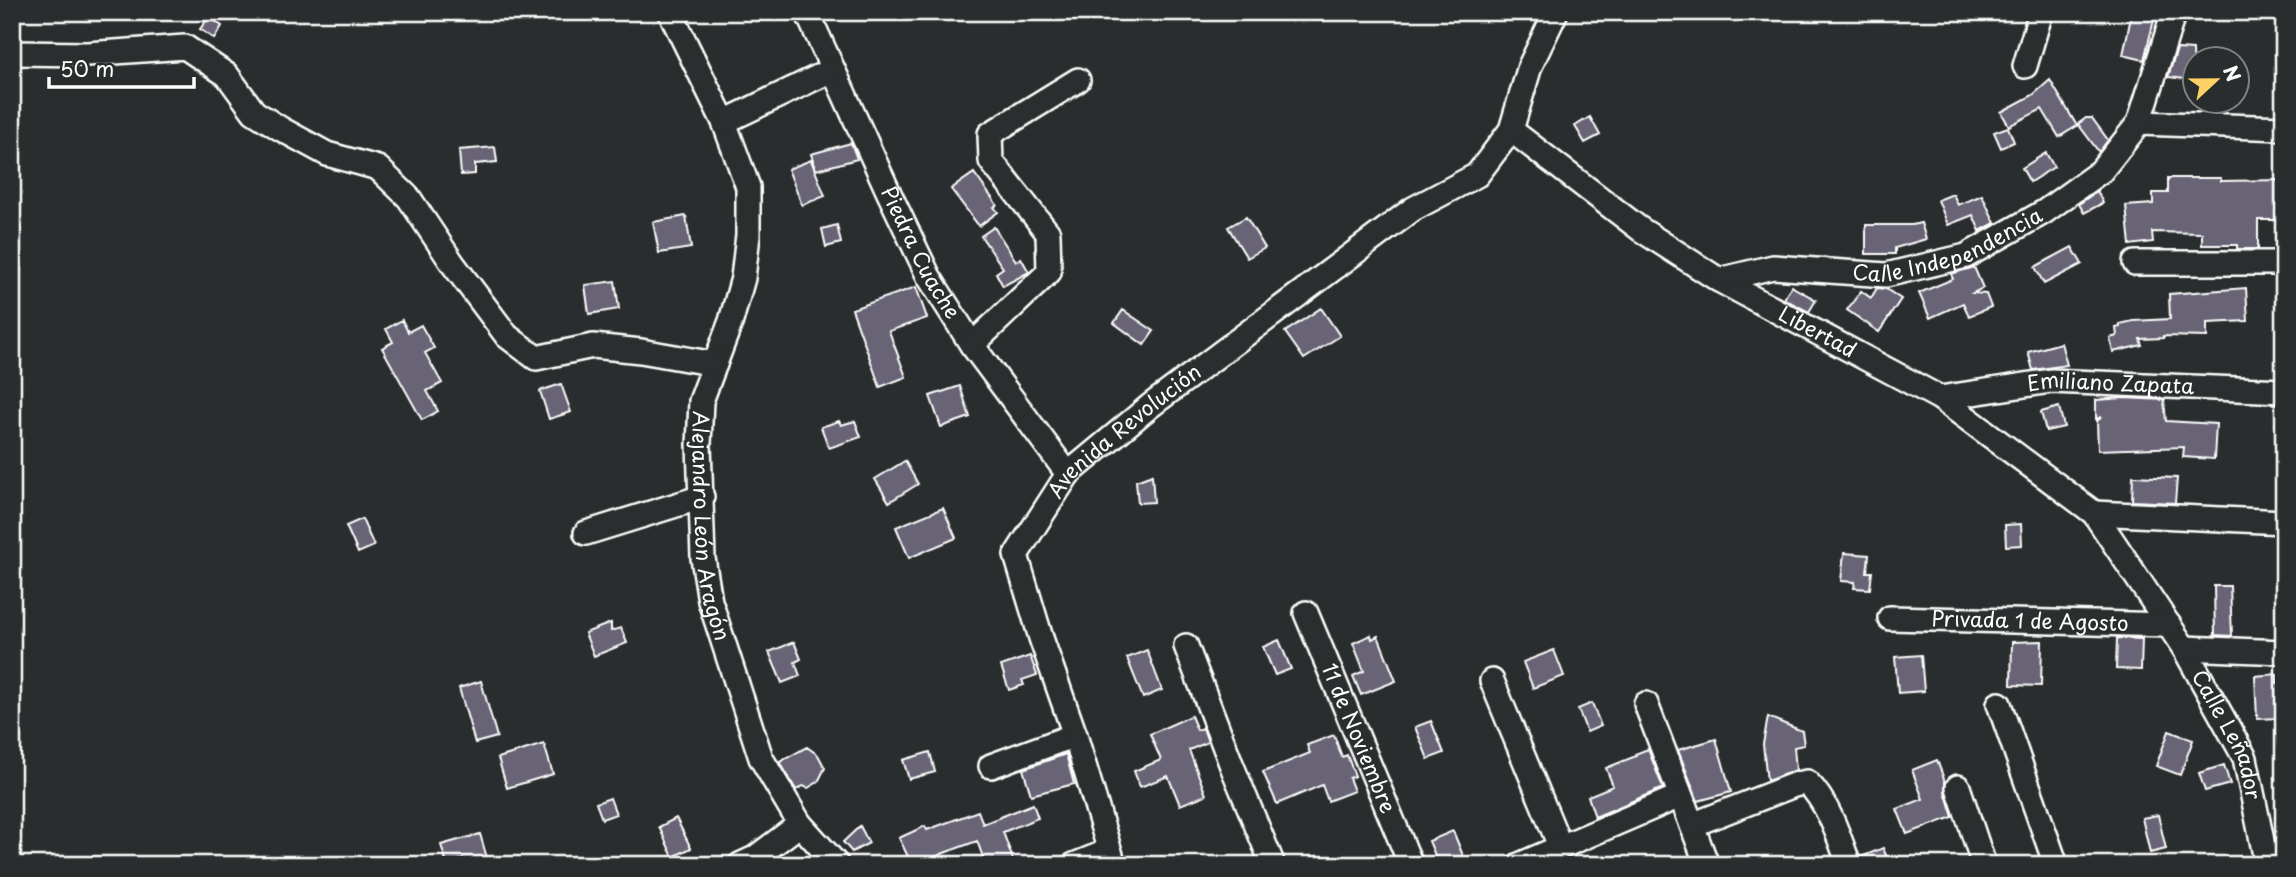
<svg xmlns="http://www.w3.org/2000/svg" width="2296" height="877" font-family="'Playpen Sans',sans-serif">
<rect width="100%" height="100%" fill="#2a2d2e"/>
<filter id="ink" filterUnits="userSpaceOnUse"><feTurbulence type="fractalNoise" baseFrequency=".0143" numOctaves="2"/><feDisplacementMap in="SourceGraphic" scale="14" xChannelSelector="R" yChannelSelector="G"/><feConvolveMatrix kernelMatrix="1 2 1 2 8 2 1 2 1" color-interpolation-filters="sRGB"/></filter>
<g filter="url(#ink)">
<path fill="#676375" stroke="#fff" stroke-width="2" d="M2132,12h24l-12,48 -21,-5z
M209,17l13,9 -8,13 -14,-10z
M2177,49l16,1 1,30 -26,-3z
M2050,80l27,46 -18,11 -17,-28 -33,17 -8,-14 32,-17z
M1590,117l10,18 -15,8 -10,-17z
M2086,118h6l16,22 -9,12 -21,-28z
M2008,127l6,15 -13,6 -7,-16z
M851,143l6,16 -41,11 -5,-16z
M495,147l2,15 -22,2v10l-14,1 -2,-25z
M2046,153l8,14 -24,15 -8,-14z
M811,160l14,36 -23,9 -14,-36z
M974,173l23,32 -3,2 4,5 -19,14 -28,-37z
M2168,178h53v3l61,-1v40h-24v29h-21v-4h-35v-12l-50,-1 1,10 -23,3 -4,-39 27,-2v-11h15z
M2097,191l6,12 -19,10 -5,-9z
M1953,194l5,11 24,-10 13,28 -15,8 -7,-16 -25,10 -10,-25z
M686,216l5,32 -32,5 -6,-31z
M1246,217l19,31 -18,10 -19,-31z
M1921,223l5,16 -31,9v6h-29v-29h46z
M837,225l4,18 -15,4 -4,-18z
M994,227l22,34 5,-3 8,14 -26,14 -7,-13 7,-5 -22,-32z
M2072,247l10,17 -38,20 -9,-17z
M1974,267l9,21 -10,5 13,1 5,13 -22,9 -6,-13 -33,15 -11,-25 34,-14 -2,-5z
M615,281l4,28 -30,5 -4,-29z
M1791,286l25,14 -7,12 -25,-13z
M916,287l11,31 -38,13 17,46 -26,10 -28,-78z
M1877,288l9,1 15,10 -22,33 -32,-22 14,-19 10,7z
M2246,288l2,33 -41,2v14l-44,-1v2l-23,1 2,6 -29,7 -3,-14 7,-2 -1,-8 4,-1v-3l13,-3 37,-2 -1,-25z
M1321,308l19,28 -36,23 -19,-27z
M1123,310l31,21 -10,14 -30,-22z
M402,320l6,12 13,-7 13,23 -9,5 17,30 -15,8 11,20 -16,9 -40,-72 11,-6 -7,-13z
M2061,343l6,22 -34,5 -5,-18z
M561,384l10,28 -22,7 -9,-28z
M960,386l10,31 -29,10 -11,-31z
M2124,398l40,2 2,21 50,3 -2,35 -31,-2 1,-10 -86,3 -1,-29 5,-4 -6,2v-19z
M2059,407l5,20 -18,4 -5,-19z
M839,421l2,4 14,-4 6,16 -32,11 -8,-21z
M905,461l13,23 -29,18 -14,-23z
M1152,475l2,27 -16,1 -2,-22z
M2133,476l44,2 -2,25 -43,-2z
M943,508l13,30 -47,20 -13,-31z
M362,519l12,27 -16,7 -12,-27z
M2021,524l1,21 -16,1 -1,-21z
M1844,553l25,2 -2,17h5l-2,17 -16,-1 1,-6 -14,-1z
M2214,586h16l2,50 -17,-1z
M611,623v8l10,-3 6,15 -33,13 -9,-23z
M1371,635l1,4 6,-3 18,45 -35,14 -8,-19 11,-5 -11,-28z
M2117,638l25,1 -1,31 -25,-1z
M1279,640l12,29 -16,6 -12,-28z
M2042,641l-1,45 -30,-1 1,-43z
M794,642l7,17 -6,3 5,14 -18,7 -13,-31z
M1147,650l15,40 -19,8 -16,-40z
M1554,650l10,26 -31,12 -10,-26z
M1921,655l3,36 -26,2 -3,-36z
M1030,656l7,19 -15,5 2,5 -15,5 -8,-24z
M2277,674v10l7,-1v21h-5l1,14 -23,1 -2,-43z
M481,681l16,56 -22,6 -16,-55z
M1592,703l9,23 -14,6 -9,-23z
M1191,716l6,14 6,-2 5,14 -19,8 17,45 -26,10 -12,-29 -28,11 -6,-16 27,-11 -11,-26z
M1768,717l34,14 2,14 -10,2 2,23 -29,11 -4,-37z
M1431,721l13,32 -16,6 -13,-32z
M2169,731l24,9 -13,35 -24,-9z
M1334,735l8,22 5,-2 8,21 -6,2 5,13 -26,10 -6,-16 -45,19 -14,-32 47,-19 -3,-8z
M1716,739l15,53 -33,9 -20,-51z
M544,744l9,30 -46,14 -9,-30z
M807,747l11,8 7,13 -7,14 -10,6 -5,-2 -7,4 -16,-28z
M1648,749l15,39 -68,29 -7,-21 25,-10 -7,-18 30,-12 -1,-2z
M930,752l5,20 -26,7 -6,-19z
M1066,754l8,30 -43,11 -8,-26z
M1937,760l8,22v9l8,26 -46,17 -10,-25 26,-10 -11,-29z
M2224,765l6,19 -25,7 -6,-18z
M610,798l6,16 -14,5 -6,-16z
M1033,804l5,14 -35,14 12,33h-29l-9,-24 -33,12 -25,12h-7l-13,-27 26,-12 2,4 51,-19 5,13z
M2158,815l8,34 -16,4 -8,-35z
M676,818l15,30 -18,9 -14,-30z
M860,826l9,17 -17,9 -9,-10z
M1453,831l11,27 -14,7h-11l-10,-24z
M480,834l9,31h-25l-1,-6 -16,5 -6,-19z
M1883,848l7,17h-27l-2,-8z"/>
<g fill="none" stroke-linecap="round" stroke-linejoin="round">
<defs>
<g id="street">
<path id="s1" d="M670,12l54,110 24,65v48l-5,43 -12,43 -30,80 -2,44 4,113 7,43 51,157 39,66 37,41"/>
<path id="s2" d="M807,12l81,179 41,86 43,68 96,129"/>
<path d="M12,53l75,1 98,-7 42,28 27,37 27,17 46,25 51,14 31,30 44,66 54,72 29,22 57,-12 48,5 74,13"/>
<path d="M2025,66l16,-54"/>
<path d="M724,122l108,-52"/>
<path d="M2139,123l145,5"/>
<path id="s3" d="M1511,130l129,99 79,51 221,118 154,115 90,135 61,110 22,107"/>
<path d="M2135,263h149"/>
<path id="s4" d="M1719,280l54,-13 113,8 80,-19 78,-44 57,-41 38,-48 35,-111"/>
<path d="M972,345l77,-73 -1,-39 -57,-72 -1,-27 88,-54"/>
<path id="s5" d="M1940,398l111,-17 233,10"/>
<path d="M2094,513l190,9"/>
<path d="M586,533l116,-36"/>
<path id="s6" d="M1306,613l105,252"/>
<path id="s7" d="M1890,618l279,7"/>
<path d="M1186,646l46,120 41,99"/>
<path d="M2184,648l100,4"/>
<path d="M1492,681l68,165"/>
<path d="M1646,704l61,161"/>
<path d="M1999,704l57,161"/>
<path d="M991,766l84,-31"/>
<path d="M1958,787l26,78"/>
<path d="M1692,825l102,-40 13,-3c22,22 32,55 42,83"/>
<path d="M740,865l15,-7 45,-34"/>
<path d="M1074,865l35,-14"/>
<path id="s8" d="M1114,865l-39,-130 -34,-97 -25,-83 52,-81 82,-68 263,-197 64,-34 34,-45 19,-64 26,-54"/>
<path d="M1519,865l161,-69"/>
</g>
</defs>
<use href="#street" stroke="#fff" stroke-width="28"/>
<use href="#street" stroke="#2a2d2e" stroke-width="23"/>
</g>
</g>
<g text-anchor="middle" stroke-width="5" stroke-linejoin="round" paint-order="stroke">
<g font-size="21" fill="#fff" stroke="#2a2d2e">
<text dy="7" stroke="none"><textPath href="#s4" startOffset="236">Calle Independencia</textPath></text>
<text dy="7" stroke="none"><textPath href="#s2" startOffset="266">Piedra Cuache</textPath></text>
<text dy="7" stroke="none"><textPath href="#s3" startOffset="368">Libertad</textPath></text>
<text dy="7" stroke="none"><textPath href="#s5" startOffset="172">Emiliano Zapata</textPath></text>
<text dy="7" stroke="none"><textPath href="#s8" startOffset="492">Avenida Revolución</textPath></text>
<text dy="7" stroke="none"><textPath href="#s1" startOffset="539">Alejandro León Aragón</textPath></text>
<text dy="7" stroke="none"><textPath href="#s7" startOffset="140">Privada 1 de Agosto</textPath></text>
<text dy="7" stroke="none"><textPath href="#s3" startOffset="959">Calle Leñador</textPath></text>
<text dy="7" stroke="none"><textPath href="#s6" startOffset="136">11 de Noviembre</textPath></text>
</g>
</g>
<rect width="2296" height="877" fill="none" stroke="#2a2d2e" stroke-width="42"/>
<rect x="21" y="21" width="2254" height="835" fill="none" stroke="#fff" stroke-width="2.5" filter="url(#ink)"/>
<g transform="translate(2216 80) rotate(68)"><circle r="33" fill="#2a2d2e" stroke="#7f8182" stroke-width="2"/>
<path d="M0-5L12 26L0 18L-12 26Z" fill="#ffd166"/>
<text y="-10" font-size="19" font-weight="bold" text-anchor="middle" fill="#ffffff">N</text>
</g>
<path d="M49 77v10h145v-10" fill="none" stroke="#ffffff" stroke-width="3.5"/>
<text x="60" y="77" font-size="21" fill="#ffffff" stroke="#2a2d2e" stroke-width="5" paint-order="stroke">50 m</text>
</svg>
